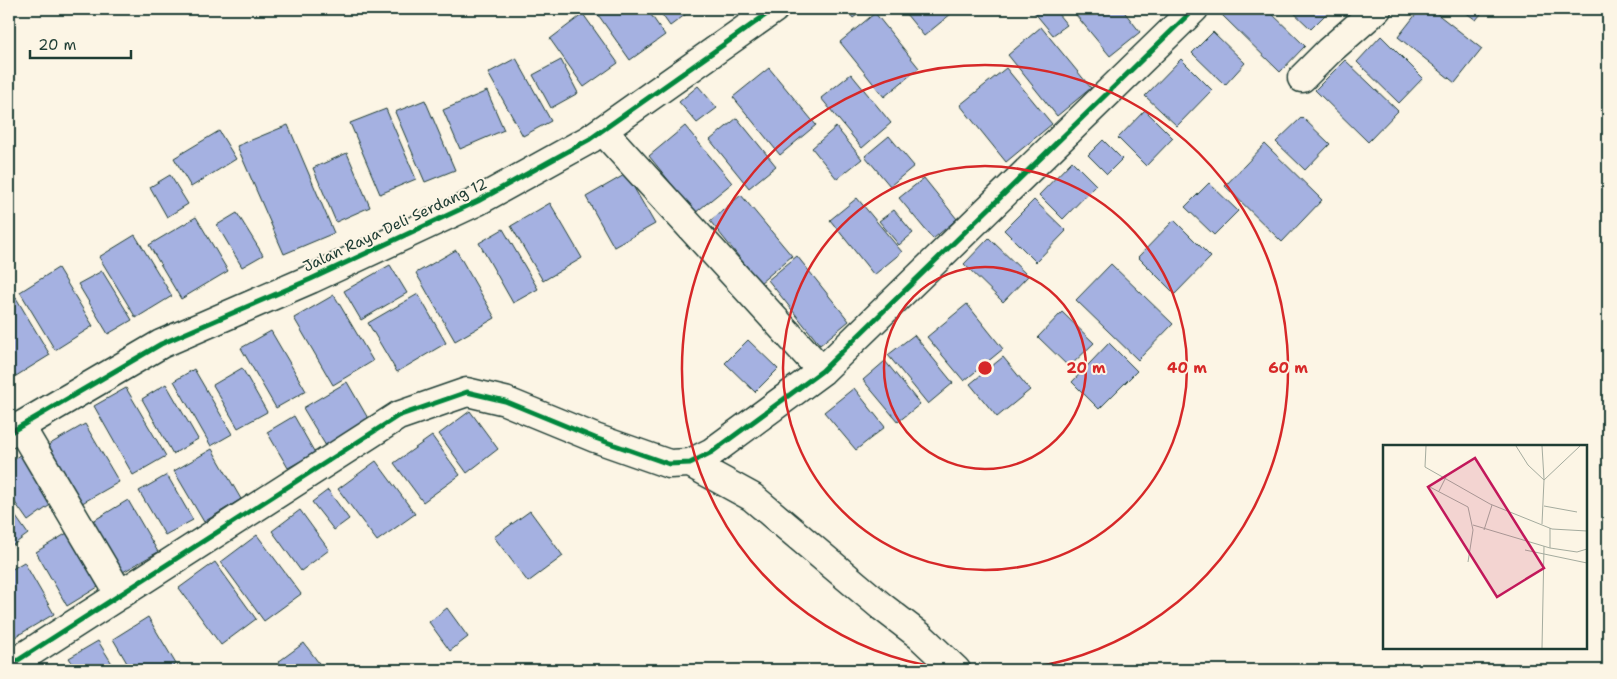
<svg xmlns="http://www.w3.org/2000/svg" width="1617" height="679" font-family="'Shantell Sans',sans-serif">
<rect width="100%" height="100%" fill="#fcf5e5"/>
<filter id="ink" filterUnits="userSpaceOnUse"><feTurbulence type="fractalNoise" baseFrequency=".02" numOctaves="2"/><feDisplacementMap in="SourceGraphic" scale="10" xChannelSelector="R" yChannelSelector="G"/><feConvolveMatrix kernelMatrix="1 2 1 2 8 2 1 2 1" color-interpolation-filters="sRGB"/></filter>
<g filter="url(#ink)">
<path fill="#a5b1e1" stroke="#1f3d34" d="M594,9h53l18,26 -35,25z
M658,9h35l-23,17z
M846,9h19l-12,9z
M902,9h55l-33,27z
M1038,9h16l13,16 -14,10 -19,-23z
M1071,9h51l18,23 -30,24z
M1228,9h39l38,37 -25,26 -58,-57z
M1290,9h41l-20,20z
M1420,9h11l51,40 -27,34 -57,-46z
M1461,9h24l-9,11z
M875,13l44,55 -35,29 -44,-55z
M583,14l35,49 -34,24 -34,-48z
M1041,27l50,61 -34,28 -49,-61z
M1213,32l32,31 -20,22 -33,-32z
M1381,36l42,42 -24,25 -42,-41z
M516,58l35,63 -28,15 -35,-63z
M1181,59l31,31 -35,36 -32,-30z
M561,60l17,33 -27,15 -18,-33z
M1345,60l53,51 -30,31 -53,-52z
M769,68l47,57 -36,30 -47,-58z
M1006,68l46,56 -46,38 -46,-57z
M851,74l40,49 -29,25 -41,-50z
M698,86l19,22 -20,15 -18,-21z
M487,91l17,39 -44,19 -17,-39z
M425,100l30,70 -30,12 -30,-70z
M386,109l30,70 -36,15 -30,-71z
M1145,110l28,28 -27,28 -28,-28z
M1302,117l28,27 -25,26 -29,-28z
M737,118l39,48 -27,22 -39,-48z
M288,125l46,108 -50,21 -47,-108z
M685,126l47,57 -37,30 -46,-57z
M836,127l26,32 -25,20 -25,-31z
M219,131l17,28 -45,28 -17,-29z
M889,136l25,30 -24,20 -25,-30z
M1103,140l19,19 -15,15 -19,-19z
M1265,144l57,56 -40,42 -57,-56z
M347,153l23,54 -34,15 -23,-54z
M1072,161l24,24 -33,34 -24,-24z
M626,174l29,50 -41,23 -28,-50z
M170,175l18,29 -21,13 -17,-30z
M924,178l33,41 -24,20 -34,-41z
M1209,183l29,28 -24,24 -29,-28z
M741,195l51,61 -32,27 -50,-62z
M857,198l45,54 -28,23 -44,-55z
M1034,200l32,31 -30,31 -32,-32z
M550,203l32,55 -39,23 -32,-55z
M894,210l19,23 -14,12 -20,-24z
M237,213l26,42 -21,12 -25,-42z
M196,217l32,54 -47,28 -32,-54z
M1174,220l37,37 -36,37 -37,-37z
M503,229l35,60 -25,14 -34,-60z
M135,235l37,61 -36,22 -37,-61z
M989,238l39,38 -25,26 -39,-38z
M456,250l39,68 -40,23 -39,-68z
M797,256l52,65 -29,24 -52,-65z
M1111,264l62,60 -35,36 -62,-60z
M390,265l17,28 -46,27 -17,-29z
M58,268l35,58 -38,24 -35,-58z
M102,271l30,49 -24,14 -30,-50z
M9,286l41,69 -34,21 -7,-12z
M418,294l28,49 -49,29 -29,-49z
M334,295l39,66 -40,24 -39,-67z
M967,304l36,45 -39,32 -37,-44z
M1062,312l32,31 -25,24 -31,-30z
M271,331l35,60 -30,17 -35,-60z
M914,335l39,48 -25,21 -40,-49z
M748,340l30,29 -23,23 -30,-29z
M1109,343l28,28 -38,38 -27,-27z
M1003,357l27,33 -33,27 -27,-33z
M885,361l35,43 -22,18 -35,-42z
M242,368l25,44 -29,16 -25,-43z
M194,369l38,65 -21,12 -37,-65z
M347,382l22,38 -43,26 -23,-38z
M166,384l32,55 -25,15 -31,-55z
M126,388l40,68 -33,19 -39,-69z
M854,388l31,39 -29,23 -32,-38z
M470,411l28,38 -31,24 -28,-39z
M294,416l21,37 -27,15 -21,-36z
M85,424l34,58 -42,24 -34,-58z
M432,436l28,39 -37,27 -29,-39z
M212,449l29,50 -37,23 -30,-51z
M26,450l34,48 -32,23 -19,-27v-31z
M376,461l39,53 -38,27 -39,-52z
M167,475l26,45 -28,15 -26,-44z
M328,490l21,29 -15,11 -22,-28z
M128,500l30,52 -35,20 -30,-51z
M9,507l19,27 -19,14z
M300,510l29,40 -28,21 -29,-40z
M530,511l33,45 -35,26 -34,-45z
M72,530l31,54 -36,22 -31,-54z
M257,535l44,59 -37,27 -43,-59z
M24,562l30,52 -39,23 -6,-11v-55z
M215,562l41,57 -35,26 -42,-57z
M447,608l21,29 -18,14 -21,-29z
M148,617l28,47 -10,6h-35l-18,-31z
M98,641l18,29h-39l-8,-12z
M304,643l20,27h-40l-6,-8z
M272,665l4,5h-12z"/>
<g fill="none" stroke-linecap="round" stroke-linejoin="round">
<defs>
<path id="minor" d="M1302,78l27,-27 48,-42
M603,131l219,240
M20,426l100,169
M9,433l152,-89 150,-65 167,-78 112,-62 184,-130
M690,463l62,34 129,109 39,30 36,34
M9,666l389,-250 69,-24 38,9 90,37 74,26 21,-1 22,-11 110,-81 372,-362"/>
</defs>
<use href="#minor" stroke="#1f3d34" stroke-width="31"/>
<use href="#minor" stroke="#fcf5e5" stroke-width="28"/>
<defs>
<path id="cycleway" d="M9,433l152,-89 150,-65 167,-78 112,-62 184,-130
M9,666l389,-250 69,-24 38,9 90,37 74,26 21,-1 22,-11 110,-81 372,-362"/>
</defs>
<use href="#cycleway" stroke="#fcf5e5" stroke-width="8"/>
<use href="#cycleway" stroke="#00873e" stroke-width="5"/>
</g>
</g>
<g fill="none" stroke="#d62828" stroke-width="2.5">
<circle cx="985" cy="368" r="101"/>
<circle cx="985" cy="368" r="202"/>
<path d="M961 670A303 303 0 1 1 1009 670"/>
</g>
<g text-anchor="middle" stroke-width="4" stroke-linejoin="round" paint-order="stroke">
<g font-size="15" fill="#1f3d34" stroke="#fcf5e5">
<text transform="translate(395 225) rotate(-25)" y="5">Jalan Raya Deli Serdang 12</text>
</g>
</g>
<g transform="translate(1383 445)">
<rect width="204" height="204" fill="#fcf5e5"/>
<path fill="none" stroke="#a4ab9e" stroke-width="1" d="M43,1l-1,21 65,37 62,25 35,2M133,1l12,19 16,15M159,1l2,33M45,41l40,21 5,23 -5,32M56,46l7,-14M161,61l33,6M159,79l2,-44 36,-34M90,80l77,23 27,4 10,-3M167,83v20M101,85l8,-25M142,105l62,13M159,203l2,-102"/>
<path fill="#c2185b" fill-opacity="0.15" stroke="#c2185b" stroke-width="2.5" d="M92,13l69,110 -47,29 -69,-110z"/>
<rect width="204" height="204" fill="none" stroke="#1f3d34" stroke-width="2.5"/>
</g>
<circle cx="985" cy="368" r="8" fill="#d62828" stroke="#fcf5e5" stroke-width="2.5"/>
<g font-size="15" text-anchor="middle" font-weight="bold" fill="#d62828" stroke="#fcf5e5" stroke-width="4" stroke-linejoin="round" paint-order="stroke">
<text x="1086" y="373">20 m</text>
<text x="1187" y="373">40 m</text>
<text x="1288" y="373">60 m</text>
</g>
<rect width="1617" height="679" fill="none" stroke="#fcf5e5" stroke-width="30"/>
<rect x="15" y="15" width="1587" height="649" fill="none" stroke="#1f3d34" stroke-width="2" filter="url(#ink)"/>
<path d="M30 50v8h101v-8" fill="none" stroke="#1f3d34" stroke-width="2.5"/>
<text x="38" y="50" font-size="15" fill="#1f3d34" stroke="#fcf5e5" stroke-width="4" paint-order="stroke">20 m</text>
</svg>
